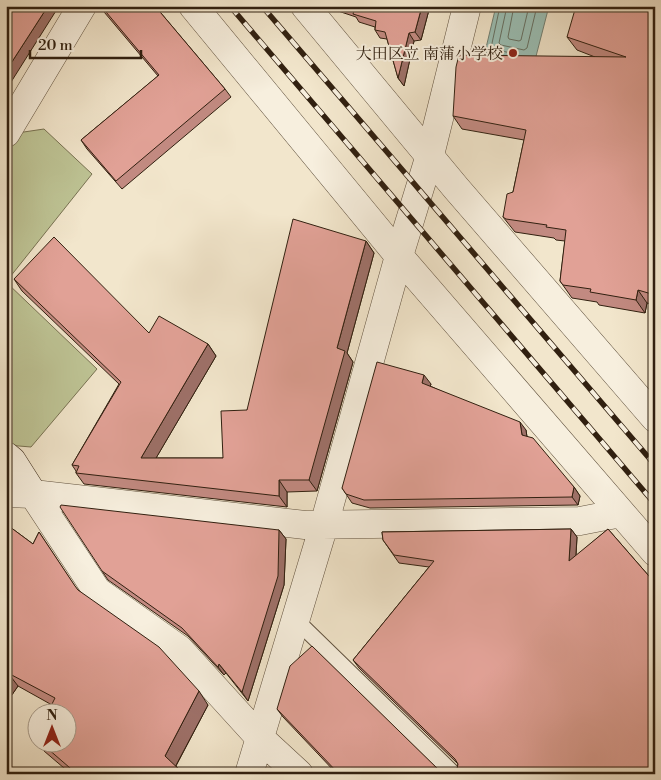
<svg xmlns="http://www.w3.org/2000/svg" width="661" height="780" font-family="'Libre Bodoni','Noto Serif JP',serif">
<rect width="100%" height="100%" fill="#f2e6cc"/>
<filter id="stains"><feTurbulence type="fractalNoise" baseFrequency=".004" numOctaves="4"/><feColorMatrix values="0 0 0 0 .2 0 0 0 0 .09 0 0 0 0 .02 0 0 0 .5 -.17"/></filter>
<radialGradient id="worn" r=".72"><stop offset=".6" stop-color="#630" stop-opacity="0"/><stop offset="1" stop-color="#630" stop-opacity=".3"/></radialGradient>
<path fill="#bec495" stroke="#787252" d="M44,129l48,45 -86,108 91,87 -66,78 -24,-2h-1v-293l11,-19z"/>
<path fill="#9bc0b6" stroke="#718074" d="M496,6h53l-15,58 -49,-12z"/>
<g fill="none" stroke-linecap="round" stroke-linejoin="round">
<path stroke="#667063" stroke-width="1" d="M500,6l-9,42 2,1 22,5
M507,6l-8,37 2,2 23,5 3,-2 10,-42
M514,6l-6,31 1,2 10,2 2,-1 8,-34"/>
<defs>
<path id="lane" d="M295,619l159,155"/>
<path id="street" d="M193,6l206,250 256,296
M305,6l151,182 199,230
M6,133l76,-127
M6,493l27,1 272,31 275,-4 41,-8
M33,494l64,97 82,58 81,89 39,36
M249,774l75,-249 75,-269 31,-101 37,-149"/>
<path id="secondary" d="M6,456l6,5 21,33"/>
</defs>
<use href="#lane" stroke="#61523f" stroke-width="17"/>
<use href="#street" stroke="#61523f" stroke-width="29"/>
<use href="#secondary" stroke="#312010" stroke-width="29"/>
<use href="#lane" stroke="#f7efde" stroke-width="15"/>
<use href="#street" stroke="#f7efde" stroke-width="28"/>
<use href="#secondary" stroke="#f7efde" stroke-width="28"/>
<defs>
<path id="rail" d="M230,6l425,498
M262,6l393,459"/>
</defs>
<use href="#rail" stroke="#312010" stroke-width="5.5"/>
<use href="#rail" stroke="#f7efde" stroke-width="4" stroke-dasharray="11" stroke-linecap="butt"/>
</g>
<path fill="#c28a81" stroke="#312010" d="M99,6h56l70,83 6,8 -109,92 -35,-40 -6,-9 77,-64z
M330,6h100l-9,34 -7,1 -10,45 -6,-8 -11,-39 -7,-1 -5,-8v-3l-16,-5 -3,-5 -24,-8z
M655,6v299l-8,-2 -2,10 -46,-8 -2,-3 -25,-4 -12,-17 5,-40 -9,-1 -2,-2 -39,-6 -12,-15 10,-25 11,-52 -62,-11 -9,-13 142,-59 -18,-7 -10,-13z
M366,241l8,12 -27,100 6,9 -36,129 -30,1v15l-203,-23 -8,-11v-2l-4,-6 47,-81 -97,-93 -8,-12 135,54 59,11 8,12 -60,102h67l24,-48z
M431,384l-1,2 96,44 1,7 47,50 6,9 -2,9 -208,3 -18,-5 -10,-15z
M6,524l27,20 6,-12 37,56 132,117 -32,61 8,8h-113l-27,-23 -6,-9h30l-16,-37 -34,-19 -11,16 -1,-1z
M571,529l6,8 -1,19 32,-27 47,54v191h-202l2,-2 2,-3 1,-5 -99,-96 -6,-8 76,-93 -30,-4 -16,-23 -1,-8z
M279,530l7,9 -2,46 -36,116 -22,-28 -2,2 -36,-39 -80,-56 -6,-9z
M277,709l165,64 2,1h-107l-54,-57z"/>
<path fill="#9e7169" stroke="#312010" d="M48,6h11l-53,84v-19z
M422,6h8l-9,34 -6,-8z
M409,33l5,8 -10,45 -6,-8z
M366,241l8,12 -27,100 6,9 -36,129 -8,-11 28,-132z
M638,290l9,13 -2,10 -9,-13z
M208,344l8,12 -67,114 -8,-12z
M424,375l7,9 -3,8 -6,-9z
M520,422l6,8 2,14 -6,-9z
M279,480l8,12v15l-8,-11z
M574,487l6,9 -2,9 -6,-8z
M571,529l6,8 -2,32 -6,-8z
M279,530l7,9 -2,46 -36,116 -6,-9z
M219,664l7,9 -2,2 -6,-8z
M8,673l10,13 -11,16 -1,-26z
M199,691l9,14 -34,64 -9,-13z"/>
<path fill="#e1a196" stroke="#312010" d="M6,6h42l-42,65z
M101,6h54l70,83 -109,92 -35,-41 78,-65z
M341,6h81l-7,26 -6,1 -11,45 -13,-46 -10,-2 1,-9 -23,-7 1,-3z
M576,6h79v289l-17,-5 -2,10 -46,-8 1,-3 -28,-4 -3,-4 6,-51 -20,-3 1,-2 -41,-6 -3,-2 4,-23 6,-2 13,-62 -73,-14 3,-49 3,-12 167,2 -59,-20z
M293,219l73,22 -29,107 8,3 -36,129h-30v16l-203,-23 3,-7 -7,-1 49,-83 -107,-103 40,-42 95,96 10,-17 49,28 -67,114h82l-2,-47 26,-1z
M377,362l47,13 -2,8 98,39 2,13 11,3 41,49 -2,10 -208,3 -18,-6 -4,-6z
M61,505l218,25 -1,46 -36,116 -23,-28 -1,3 -36,-39 -80,-57 -42,-64z
M6,524l27,20 6,-12 36,54 3,4 81,57 40,44 -34,65 19,18h-107l-37,-32h28v-30h-20l7,-14 -47,-25 -2,3z
M571,529l-2,32 39,-32 47,54v191h-202l2,-2 2,-3 1,-5 -3,-5 -102,-99 81,-99 -40,-6 -11,-15 -1,-8z
M312,646l130,127 2,1h-105l-62,-65 13,-43z
M38,732v8l-3,-2z"/>
<circle fill="#8f2418" stroke="#f7efde" stroke-width="2" cx="513" cy="53" r="5"/>
<g text-anchor="middle" stroke-width="4" stroke-linejoin="round" paint-order="stroke">
<g font-size="16" fill="#312010" stroke="#f7efde" text-anchor="end">
<text x="503" y="59">大田区立 南蒲小学校</text>
</g>
</g>
<rect width="661" height="780" fill="none" stroke="#f2e6cc" stroke-width="25"/>
<rect x="8" y="8" width="646" height="765" fill="none" stroke="#312010" stroke-width="2.5"/>
<rect x="12" y="12" width="636" height="755" fill="none" stroke="#312010"/>
<g transform="translate(52 728)"><circle r="24" fill="#f7efde" stroke="#a89c8c"/>
<path d="M0-4L9 19L0 12L-9 19Z" fill="#8f2418"/>
<text y="-8" font-size="14" font-weight="bold" text-anchor="middle" fill="#312010">N</text>
</g>
<path d="M30 50v8h111v-8" fill="none" stroke="#312010" stroke-width="2.5"/>
<text x="38" y="50" font-size="15" fill="#312010" stroke="#f7efde" stroke-width="4" paint-order="stroke">20 m</text>
<rect width="100%" height="100%" filter="url(#stains)"/>
<rect width="100%" height="100%" fill="url(#worn)"/>
</svg>
